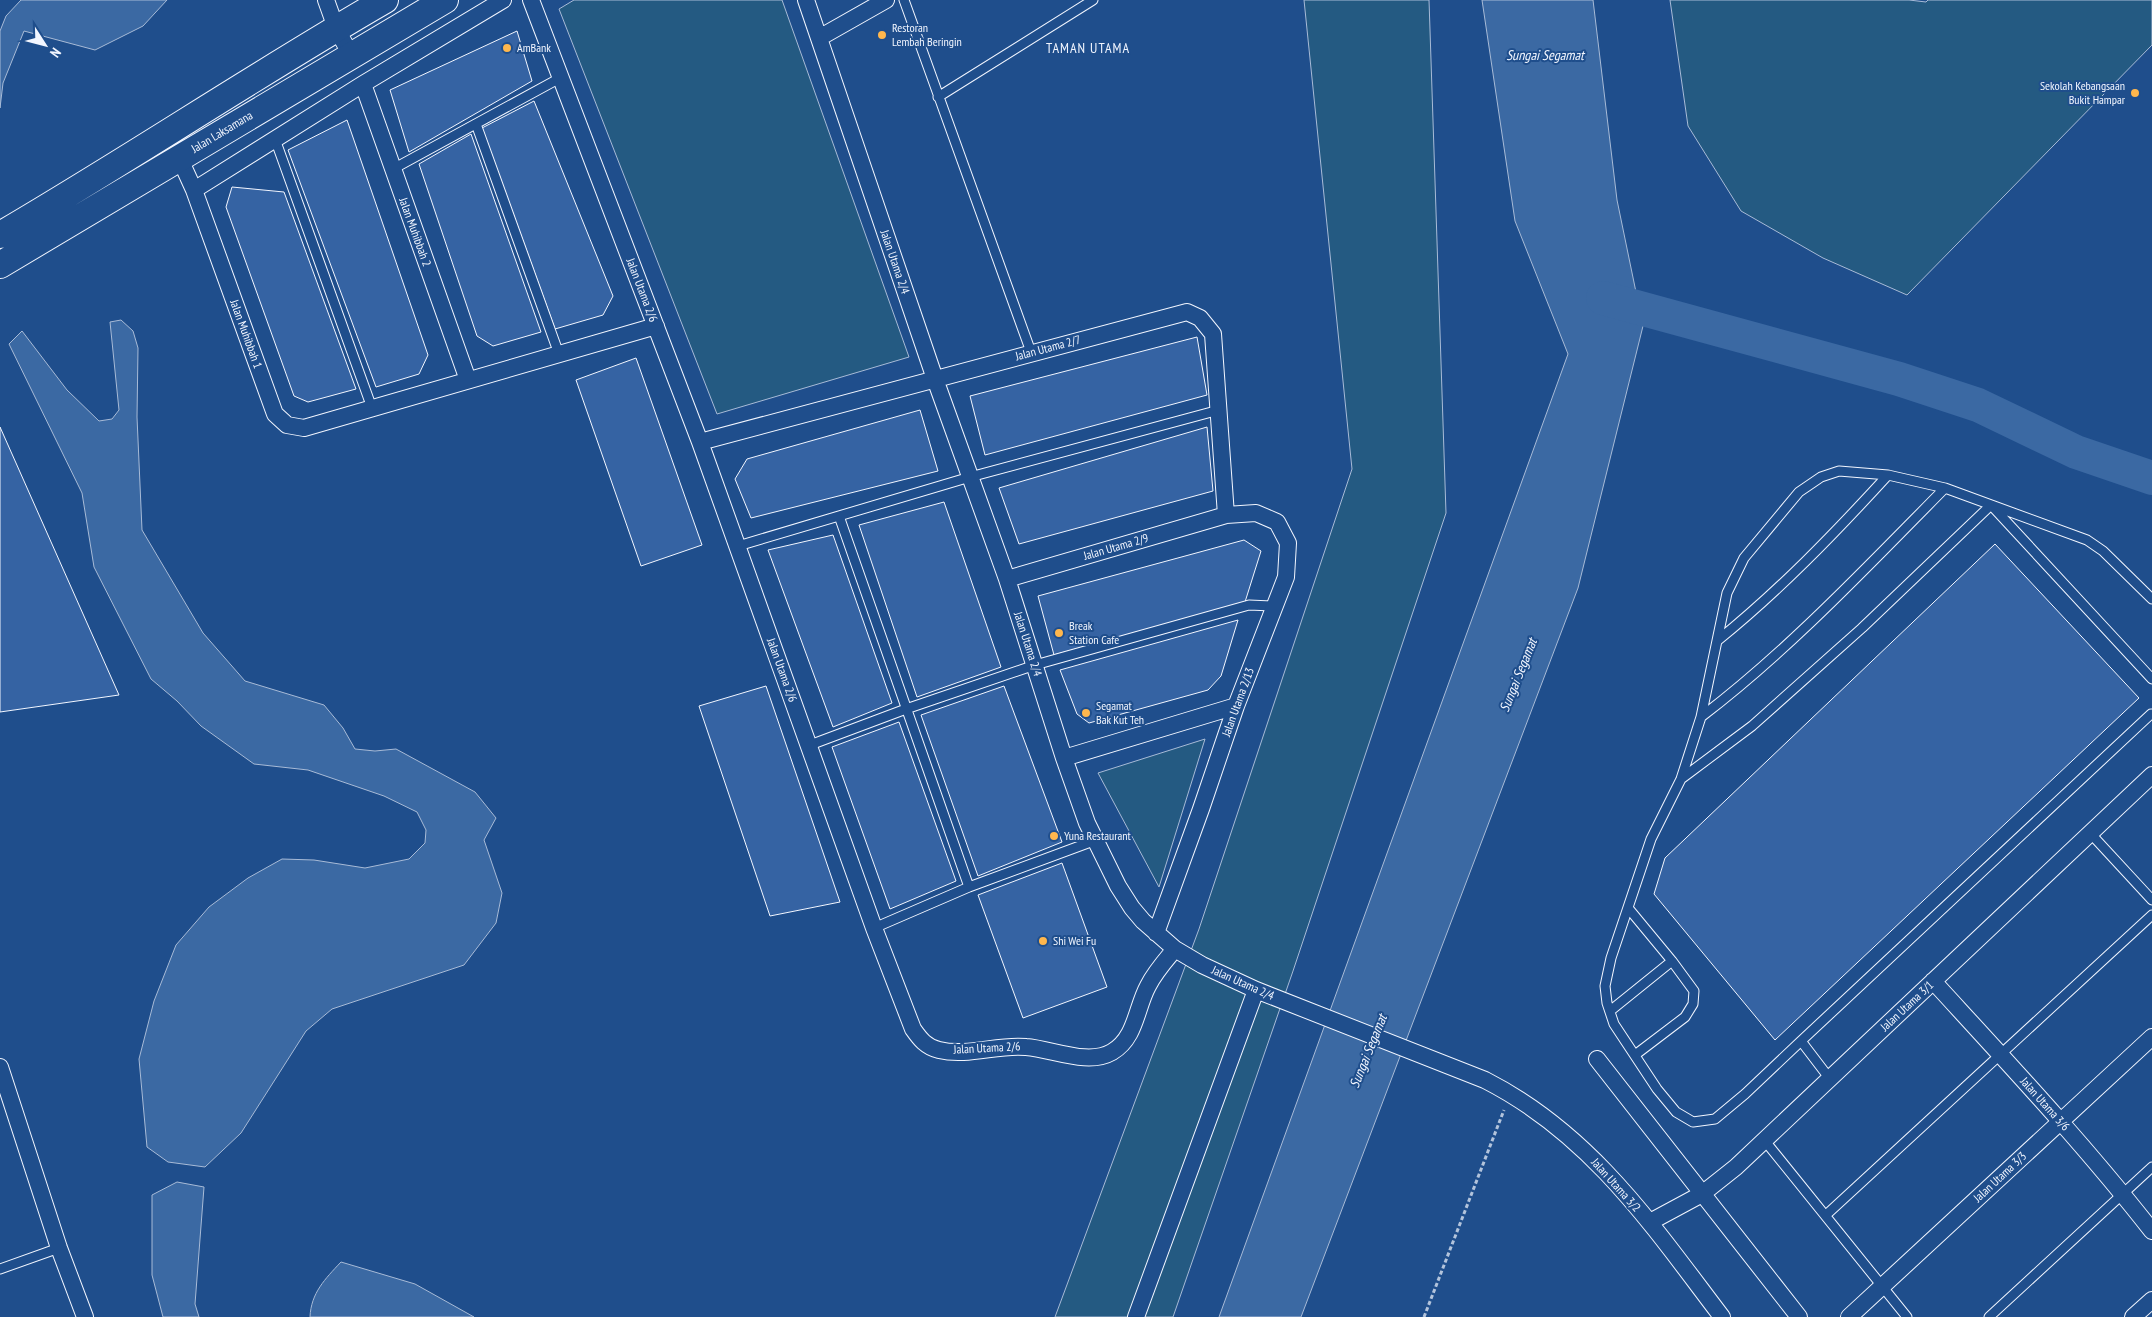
<svg xmlns="http://www.w3.org/2000/svg" width="2152" height="1317" font-family="'PT Sans Narrow',sans-serif">
<rect width="100%" height="100%" fill="#1f4e8c"/>
<path fill="#245a82" stroke="#a8bbd7" d="M574,0h208l127,357 -192,57 -158,-405z
M1304,0h125l17,513 -153,458 -120,346h-118l144,-388 153,-460z
M1670,0h239l17,2 2,-2h224v45l-245,250 -84,-37 -82,-47 -53,-85z
M1205,739l-46,148 -61,-114z"/>
<path fill="#3b69a3" stroke="#a8bbd7" d="M21,0h146l-24,26 -48,24 -71,-19 -21,52 -3,25v-77l6,-15z
M1482,0h111l24,200 26,126 -65,262 -277,729h-82l349,-963 -53,-133z
M121,320l12,11 5,17 -1,69 5,113 61,103 42,48 79,24 19,23 12,21 20,2 21,-2 79,43 21,26 -12,22 18,53 -6,30 -32,42 -132,44 -26,22 -65,102 -36,34 -37,-5 -21,-15 -8,-88 15,-58 22,-56 33,-38 39,-29 34,-19 32,1 51,8 44,-9 16,-16 1,-13 -9,-18 -33,-16 -76,-26 -54,-6 -53,-38 -24,-25 -26,-22 -57,-112 -12,-74 -73,-149 13,-13 45,59 32,31 13,-2 7,-9 -9,-88z
M177,1182l27,5 -9,117 4,13h-36l-11,-42v-80z
M341,1262l74,22 59,33h-164c1,-24 15,-38 31,-55z"/>
<g fill="none" stroke-linecap="round" stroke-linejoin="round">
<path stroke="#3b69a3" stroke-width="34" d="M1603,298l296,81 79,26 98,47 76,26"/>
</g>
<path fill="#3563a3" stroke="#f2f6ff" d="M517,31l15,50 -123,71 -19,-62z
M534,101l79,195 -10,19 -48,14 -73,-201z
M347,120l81,235 -9,19 -43,13 -88,-237z
M471,134l70,198 -48,14 -16,-10 -58,-172z
M232,187l52,5 72,197 -48,13 -14,-6 -68,-189z
M1197,337l10,58 -222,60 -15,-59z
M636,358l66,187 -61,21 -65,-186z
M920,410l18,61 -187,47 -16,-39 12,-20z
M0,427l119,268 -119,17z
M1207,427l6,64 -194,53 -20,-56z
M944,502l57,165 -84,30 -58,-172z
M833,535l59,168 -59,24 -65,-177z
M1244,540l17,11 -16,51 -191,53 -16,-59z
M1995,544l144,154 -364,342 -121,-146 11,-36z
M1238,620l-17,56 -13,14 -119,33 -12,-9 -17,-44z
M766,686l74,216 -70,14 -71,-210z
M1004,686l58,156 -84,34 -57,-161z
M899,722l57,159 -66,28 -58,-162z
M1062,863l45,124 -84,31 -45,-123z"/>
<g fill="none" stroke-linecap="round" stroke-linejoin="round">
<defs>
<path id="lane" d="M904,0l127,352
M938,97l155,-97
M476,124l83,230
M275,139l97,269
M393,169l167,-91
M839,516l130,371
M738,546l232,-69 249,-67
M1717,641c62,-50 117,-107 171,-166
M1701,717c87,-66 167,-151 244,-229
M810,745l96,-36 129,-44 214,-60 26,1
M1681,779l71,-53 110,-98 129,-123 161,174
M2091,834l61,66
M1629,909l43,52 22,30 -1,13 -8,13 -50,38
M874,928l95,-41 127,-47
M1610,1011l62,-50
M1801,1041l-56,53 -30,25 -22,3 -17,-10 -19,-23 -43,-65 -7,-21 -2,-17 6,-28 40,-119 30,-60 20,-62 26,-124 17,-35 55,-66 22,-15 18,-6 49,4 57,13 142,52 16,11 49,48
M1830,1079l-29,-38 350,-327
M1765,1141l142,176
M1826,1215l326,-300
M0,1269l59,-21
M1989,1317l163,-150"/>
<path id="street" d="M326,0l10,28 15,27
M531,0l169,442 174,486 39,101c7,10 13,18 26,21 29,7 59,-6 87,-3 27,2 62,19 86,5 24,-14 24,-44 36,-66 7,-14 17,-25 27,-37
M806,0l129,379 72,200 57,179 23,65 31,63 14,22 11,13 32,28 27,16 54,25 229,90c106,54 167,145 237,237
M819,38l67,-38
M363,84l105,296
M179,157l15,33 81,224 12,11 17,3 352,-102
M194,190l169,-106 140,-84
M700,442l487,-130 13,6 13,16 13,181
M1007,579l219,-64 30,-2 21,9 11,21 -2,34 -50,129 -35,103 -45,124
M1064,758l172,-52
M1933,981c75,82 151,163 219,250
M1597,1059l202,258
M0,1067l59,181 26,69
M1650,1222l52,-28 34,-27 416,-392
M1136,1317l120,-327
M1849,1317l303,-280
M2133,1317l19,-17"/>
<path id="primary" d="M0,235c130,-76 255,-160 385,-235
M0,265l445,-265"/>
</defs>
<use href="#lane" stroke="#f2f6ff" stroke-width="11"/>
<use href="#street" stroke="#f2f6ff" stroke-width="18"/>
<use href="#primary" stroke="#f2f6ff" stroke-width="28"/>
<path stroke="#b3c4dc" stroke-width="3" stroke-dasharray="4 2.5" stroke-linecap="butt" d="M1424,1317l80,-207"/>
<use href="#lane" stroke="#1f4e8c" stroke-width="9"/>
<use href="#street" stroke="#1f4e8c" stroke-width="16"/>
<use href="#primary" stroke="#1f4e8c" stroke-width="26"/>
</g>
<g fill="#ffb74d" stroke="#1f4e8c" stroke-width="2">
<circle cx="882" cy="35" r="5"/>
<circle cx="507" cy="48" r="5"/>
<circle cx="2135" cy="93" r="5"/>
<circle cx="1059" cy="633" r="5"/>
<circle cx="1086" cy="713" r="5"/>
<circle cx="1054" cy="836" r="5"/>
<circle cx="1043" cy="941" r="5"/>
</g>
<g text-anchor="middle" stroke-width="4" stroke-linejoin="round" paint-order="stroke">
<g font-size="12" fill="#f2f6ff" stroke="#1f4e8c" text-anchor="start">
<text x="892" y="32">Restoran<tspan x="892" dy="14">Lembah Beringin</tspan></text>
<text x="517" y="52">AmBank</text>
<text x="2125" y="90" text-anchor="end">Sekolah Kebangsaan<tspan x="2125" dy="14">Bukit Hampar</tspan></text>
<text x="1069" y="630">Break<tspan x="1069" dy="14">Station Cafe</tspan></text>
<text x="1096" y="710">Segamat<tspan x="1096" dy="14">Bak Kut Teh</tspan></text>
<text x="1064" y="840">Yuna Restaurant</text>
<text x="1053" y="945">Shi Wei Fu</text>
</g>
<g font-size="12" fill="#f2f6ff" stroke="#1f4e8c">
<text transform="translate(222 132) rotate(-31)" y="4">Jalan Laksamana</text>
<text transform="translate(415 232) rotate(70)" y="4">Jalan Muhibbah 2</text>
<text transform="translate(895 262) rotate(71)" y="4">Jalan Utama 2/4</text>
<text transform="translate(642 290) rotate(69)" y="4">Jalan Utama 2/6</text>
<text transform="translate(246 334) rotate(70)" y="4">Jalan Muhibbah 1</text>
<text transform="translate(1048 348) rotate(-15)" y="4">Jalan Utama 2/7</text>
<text transform="translate(1116 547) rotate(-16)" y="4">Jalan Utama 2/9</text>
<text transform="translate(1028 644) rotate(72)" y="4">Jalan Utama 2/4</text>
<text transform="translate(782 670) rotate(70)" y="4">Jalan Utama 2/6</text>
<text transform="translate(1238 702) rotate(-70)" y="4">Jalan Utama 2/13</text>
<text transform="translate(1243 983) rotate(24)" y="4">Jalan Utama 2/4</text>
<text transform="translate(1907 1006) rotate(-43)" y="4">Jalan Utama 3/1</text>
<text transform="translate(987 1048) rotate(-3)" y="4">Jalan Utama 2/6</text>
<text transform="translate(2045 1104) rotate(48)" y="4">Jalan Utama 3/6</text>
<text transform="translate(2000 1177) rotate(-43)" y="4">Jalan Utama 3/3</text>
<text transform="translate(1616 1185) rotate(48)" y="4">Jalan Utama 3/2</text>
</g>
<g font-size="14" letter-spacing="1" fill="#f2f6ff" stroke="#1f4e8c">
<text x="1088" y="53">TAMAN UTAMA</text>
</g>
<g font-size="14" font-style="italic" fill="#f2f6ff" stroke="#1f4e8c">
<text x="1545" y="60">Sungai Segamat</text>
<text transform="translate(1518 675) rotate(-68)" y="5">Sungai Segamat</text>
<text transform="translate(1368 1051) rotate(-68)" y="5">Sungai Segamat</text>
</g>
</g>
<g transform="translate(45 45) rotate(126)" stroke="#1f4e8c" stroke-width="4" paint-order="stroke">
<path d="M0-4L9 19L0 12L-9 19Z" fill="#f2f6ff"/>
<text y="-8" font-size="14" font-weight="bold" text-anchor="middle" fill="#f2f6ff">N</text>
</g>
</svg>
